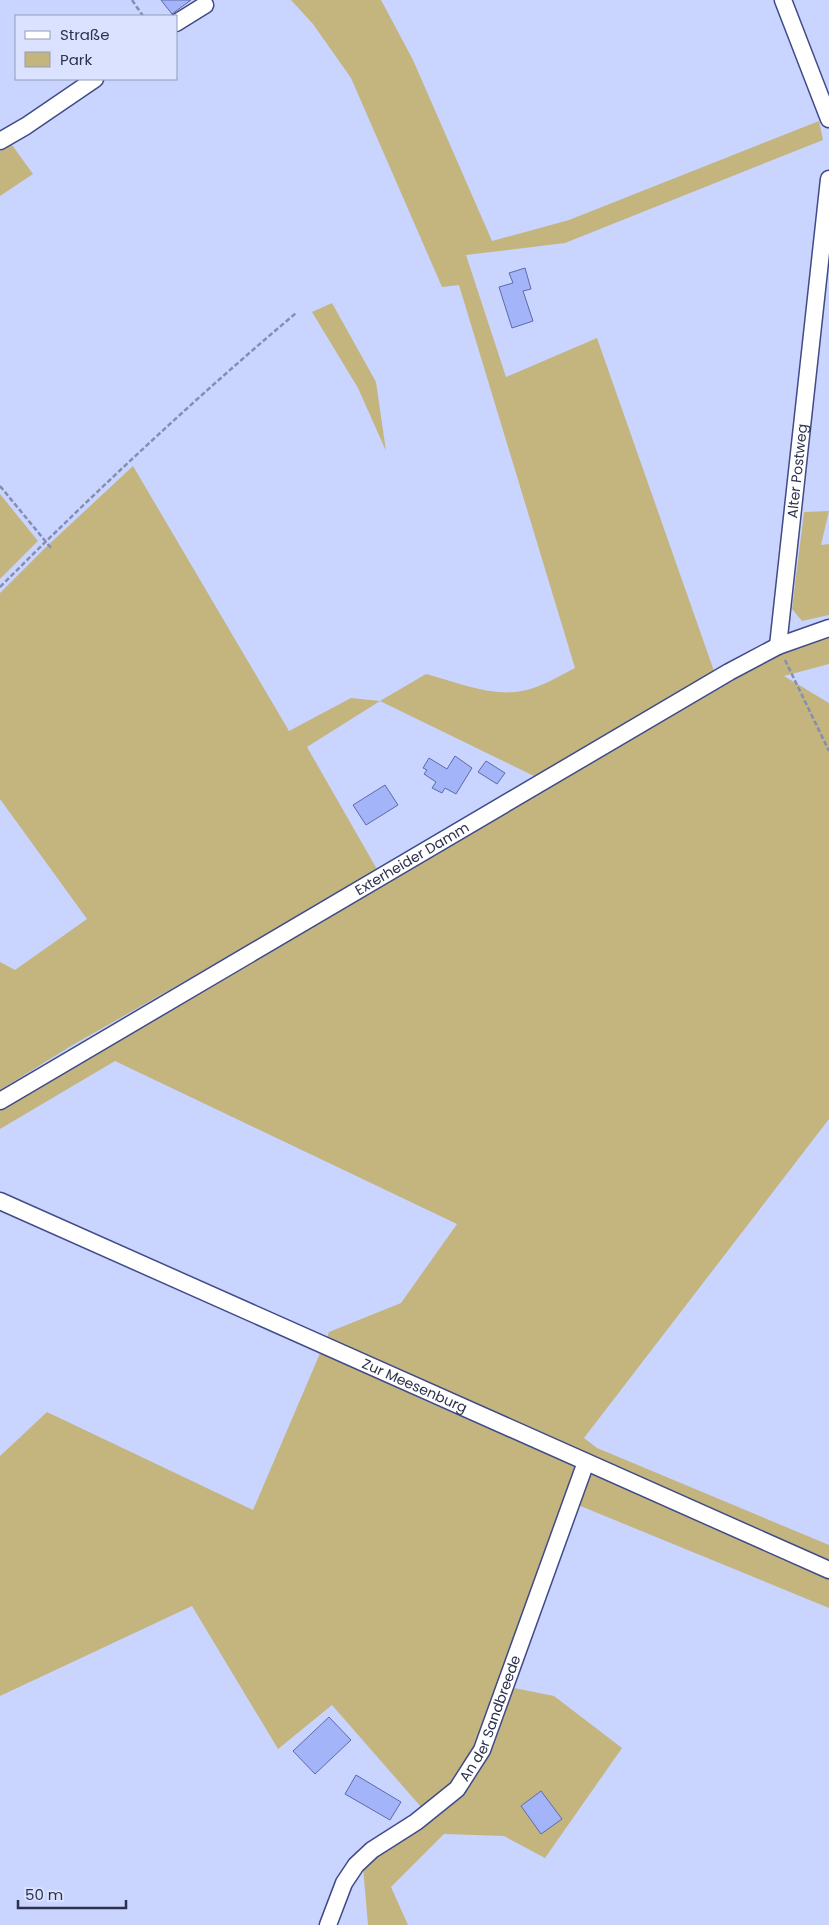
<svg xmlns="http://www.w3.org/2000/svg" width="829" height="1925" font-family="Poppins,sans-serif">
<rect width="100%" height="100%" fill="#c9d4ff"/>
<path fill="#c4b57f" d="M291,0h90l32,60 79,181 77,-21 250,-99 4,19 -258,103 -99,12 40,122 91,-39 117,333 -178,106 -156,-76 -73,46 71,124 -307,175 -71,44v-128l15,8 72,-51 -87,-120v-206l44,-44 89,-83 156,265 62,-33 29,3 46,-27c31,8 64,23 96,17 18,-3 37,-15 53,-23l-116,-383 -17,2 -91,-209 -38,-54z
M12,145l21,29 -33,22v-45z
M332,303l44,79 10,69 -28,-63 -46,-76z
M0,494l38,47 -38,38z
M829,511l-8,34 8,-1v71l-27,6 -10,-12 12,-97z
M829,635v29l-45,12 45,27v416l-245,319 13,10 232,97v17l-502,-224 2,-6 72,-29 56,-79 -342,-163 -115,68v-19l736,-433 59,-31z
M321,1351l100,48 155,68 -76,218 54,11 68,52 -77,110 -41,-22 -60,-2 -53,53 17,38h-40l-5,-58 58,-60 -89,-102 -54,44 -86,-143 -192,90v-240l47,-44 206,98z
M591,1472l238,106v30l-251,-103z"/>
<path fill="#a4b4f9" stroke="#5d6aaa" d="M161,0h30l-19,14z
M525,268l6,21 -8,2 10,30 -21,7 -13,-41 14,-4 -4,-10z
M455,756l17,12 -16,26 -11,-6 -3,5 -10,-5 4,-6 -12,-8 3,-4 -4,-2 6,-10 18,11z
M486,761l19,12 -8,11 -19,-12z
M385,785l13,20 -32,20 -13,-20z
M329,1717l22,23 -36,34 -22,-23z
M356,1775l45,27 -11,18 -45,-26z
M541,1791l21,28 -21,15 -20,-28z"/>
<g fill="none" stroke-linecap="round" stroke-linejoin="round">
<defs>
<g id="street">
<path d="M783,0l46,119"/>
<path d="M176,23l29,-18"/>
<path d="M0,141l26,-15 69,-47"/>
<path id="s1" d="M778,646l51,-467"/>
<path id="s2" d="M0,1101l729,-429 49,-26 51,-18"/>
<path id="s3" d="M0,1201l829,369"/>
<path id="s4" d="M328,1925l16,-42 12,-18 16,-15 44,-28 41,-33 25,-39 104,-288"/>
</g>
</defs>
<use href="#street" stroke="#404b88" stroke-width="19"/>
<path stroke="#858db2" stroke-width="2.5" stroke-dasharray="5 2.5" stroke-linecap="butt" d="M132,0l11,16
M0,486l51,62
M0,587c96,-96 193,-187 296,-274
M785,660l44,91"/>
<use href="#street" stroke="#fff" stroke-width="16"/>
</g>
<g text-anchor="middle" stroke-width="5" stroke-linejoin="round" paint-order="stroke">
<g font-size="14" fill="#2c324e" stroke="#dae2ff">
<text dy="5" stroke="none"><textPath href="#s1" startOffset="176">Alter Postweg</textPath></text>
<text dy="5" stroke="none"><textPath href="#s2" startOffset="478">Exterheider Damm</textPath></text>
<text dy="5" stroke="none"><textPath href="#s3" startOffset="454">Zur Meesenburg</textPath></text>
<text dy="5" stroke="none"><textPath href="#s4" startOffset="272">An der Sandbreede</textPath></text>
</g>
</g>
<rect x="15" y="15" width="162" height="65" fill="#dae2ff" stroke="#949cb8"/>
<rect x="25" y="31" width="25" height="8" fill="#ffffff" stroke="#949cb8"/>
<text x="60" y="40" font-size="15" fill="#2c324e">Straße</text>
<rect x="25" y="52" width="25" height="15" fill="#c4b57f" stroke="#949cb8"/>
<text x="60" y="65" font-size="15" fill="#2c324e">Park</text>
<path d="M18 1900v8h108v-8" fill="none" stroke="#2c324e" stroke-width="2.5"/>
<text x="25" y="1900" font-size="15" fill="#2c324e" stroke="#dae2ff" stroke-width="4" paint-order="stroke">50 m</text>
</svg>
